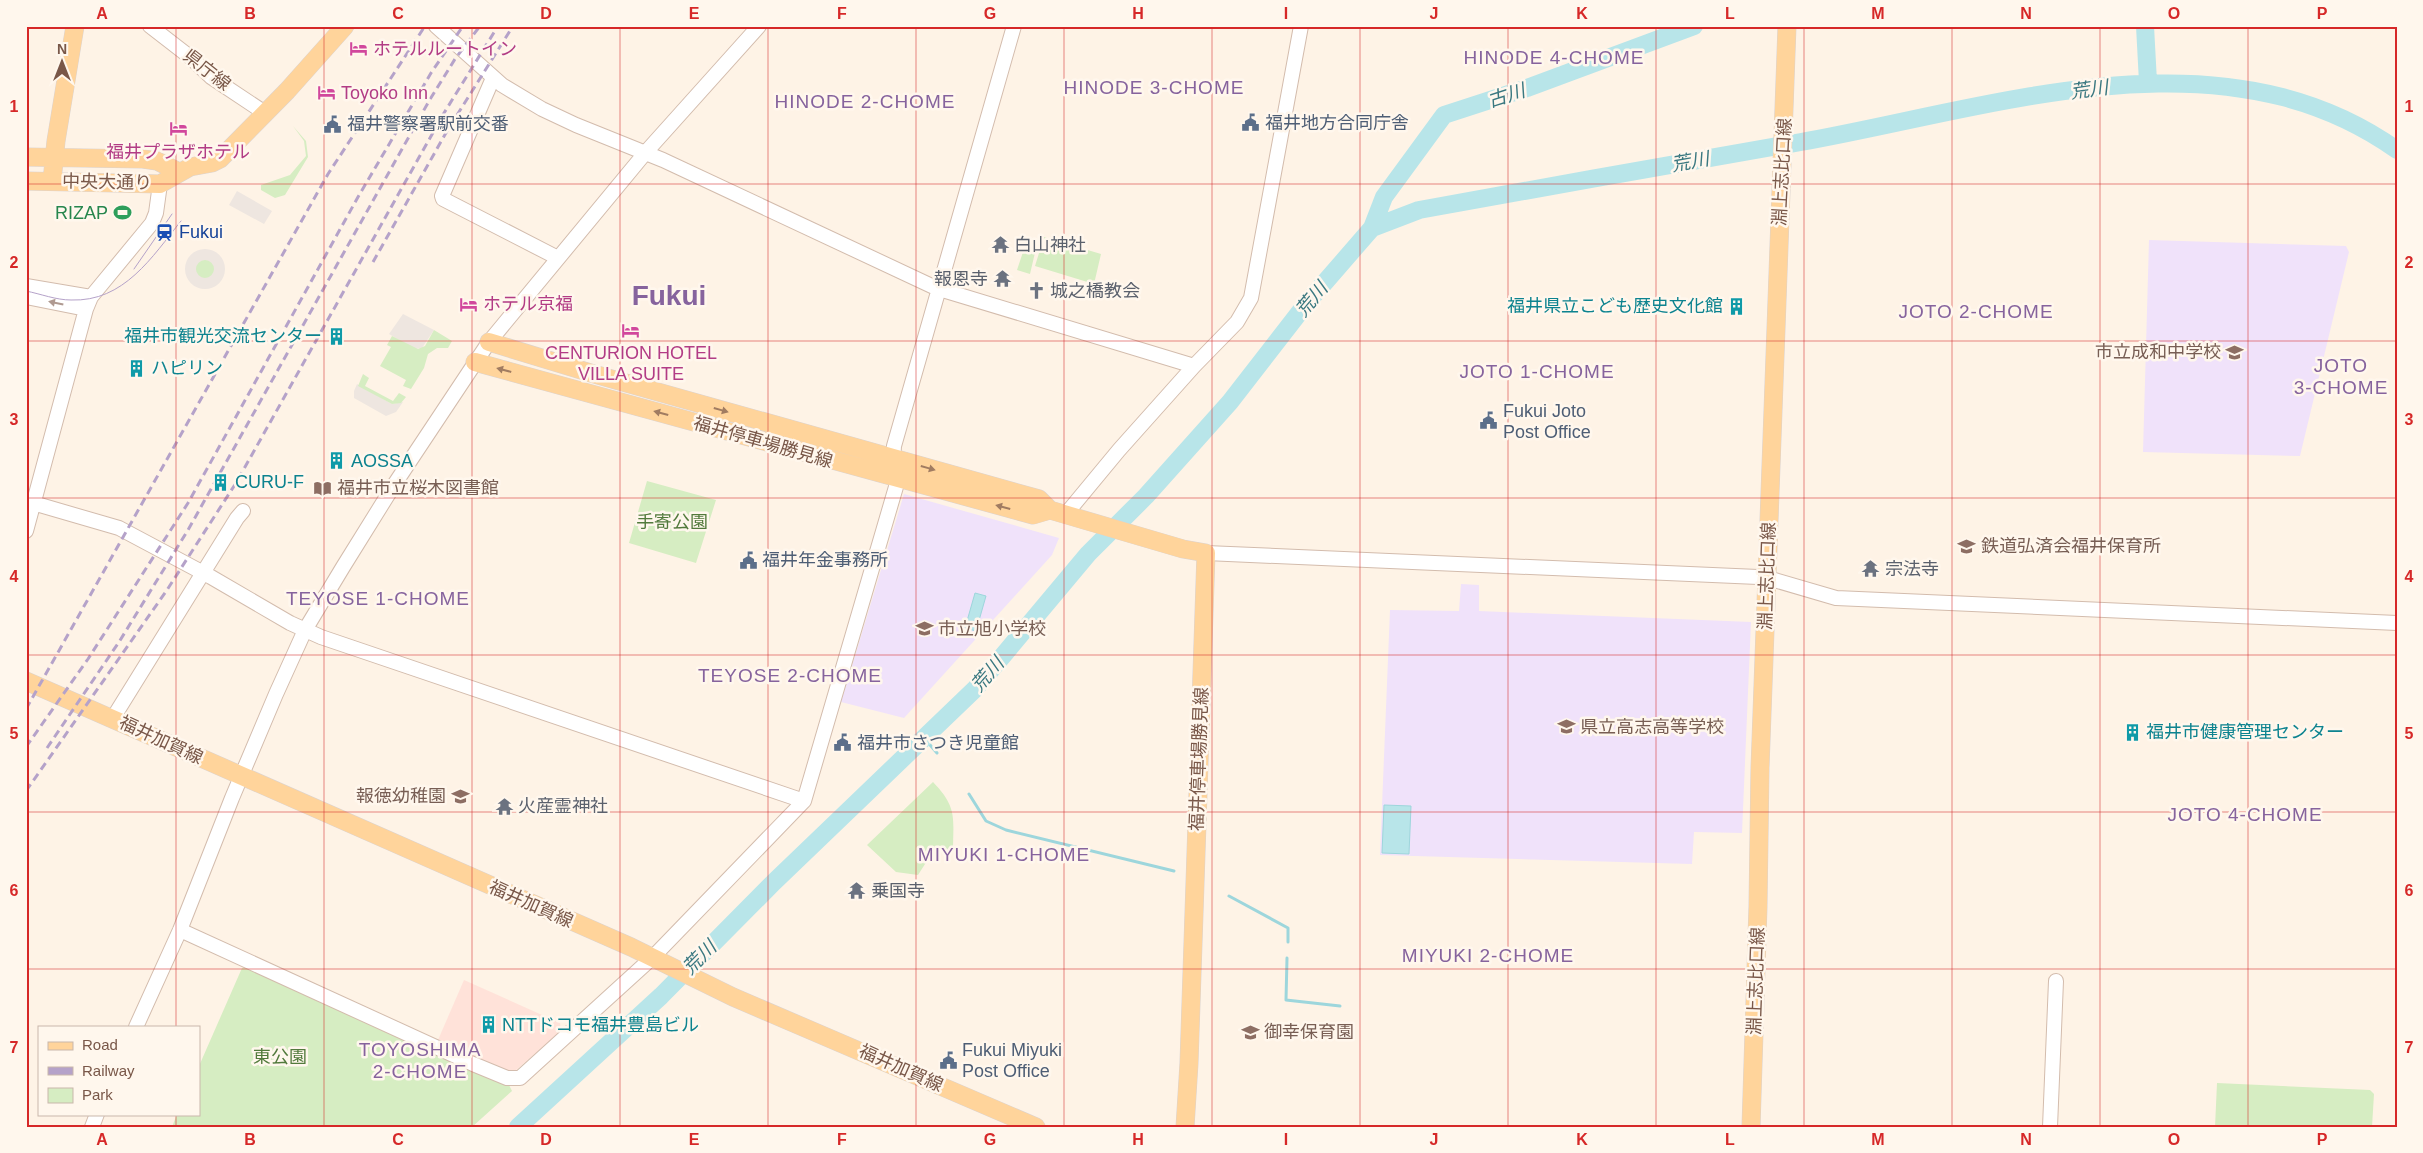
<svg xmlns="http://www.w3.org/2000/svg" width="2423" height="1153" font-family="Helvetica,'Noto Sans JP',sans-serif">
<rect width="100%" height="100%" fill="#fef3e6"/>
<path fill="#ffe2d9" d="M464,980l96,43 1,8 -46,40 -5,1 -72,-32z"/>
<path fill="#eee6e0" d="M237,191l35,20 -8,13 -35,-19z
M185 269a20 20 0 1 1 40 0a20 20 0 1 1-40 0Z
M403,314l31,16 -12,18 -7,1 -26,-15z
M357,384l35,20 11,-2 -7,10 -10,4 -32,-18v-7z"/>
<path fill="#f0e2fa" d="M2149,240l197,6 3,6 -49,204 -157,-4z
M904,494l155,44 -7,17 -148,163 -63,-16z
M1461,584l18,1v26l272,11 -9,211 -48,-1 -2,32 -312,-9 10,-245 69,1z"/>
<path fill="#d6edc2" d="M293,126l13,15 2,16 -23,38 -10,3 -14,-8v-5l29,-10 16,-19 -2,-15z
M1044,237l57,17 -7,30 -59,-18z
M1035,241l2,3 -7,30 -13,-4 6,-18 8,2z
M196 269a9 9 0 1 1 18 0a9 9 0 1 1-18 0Z
M434,330l18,11 -4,7h-11l-9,6 -4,14 -13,21 -8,-3 3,-6 -26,-14 11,-19 -4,-2 5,-9 26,13 7,-3z
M363,374l6,4 -4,8 28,15 6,-8 7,4 -5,6 -9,1 -34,-18z
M647,481l69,19 -20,63 -67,-20z
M933,782c25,26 20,36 20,70l-19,-2 -16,25 -22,-3 -29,-27z
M249,967l259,116 4,8 -40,36h-300l5,-13h22v-48l43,-98z
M2217,1083l153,7 4,4 -2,33h-157z"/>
<path fill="#b8e5e9" stroke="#9dd6dc" d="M975,593l11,3 -10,35 -11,-3z
M1384,805l27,1 -2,48 -27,-1z"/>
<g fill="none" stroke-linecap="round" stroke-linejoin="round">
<path stroke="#9dd6dc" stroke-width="3" d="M924,738l13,15
M969,794l17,27 20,9 168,41
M1229,896l59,32v14
M1287,958l-1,42 54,6"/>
<path stroke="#b8e5e9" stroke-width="18" d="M2145,26l3,56
M1372,228l12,-31 60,-82 83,-27 167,-62
M518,1127l143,-131 113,-114 201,-193 113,-135 58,-58 84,-94 76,-98 66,-76 47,-18c127,-23 255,-46 382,-68 192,-34 420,-117 596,8"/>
<defs>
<path id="minor" d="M150,26l40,31 21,20 54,36
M436,26l66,59 40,24 34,16 87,35 273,128 258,78
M493,78l-51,118 1,3 115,59
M26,286l65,11
M26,297l60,12
M33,503l86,25 92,49 79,46 31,14 483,164
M1066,514l53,-64 75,-84 43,-44 14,-24 50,-272
M26,531l60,-222 5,-12 61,-74 4,-10 4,-29
M1206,553l552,24 13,2 65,19 561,25
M113,718l124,-200 6,-7
M180,930l293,134 34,14h13l133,-121 151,-156 94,-321 -5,-17 1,-17 120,-420
M136,1027l44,-97 52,-132 44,-104 29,-64 38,-63 51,-82 95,-143 157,-190 113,-126
M92,1127l5,-13
M2050,1127l6,-146"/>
<path id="major" d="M26,157l117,2 14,2 22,11
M26,181l134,3 30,-17 22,-4 8,-4 67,-68 58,-65
M52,181l4,-40 19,-115
M489,342l105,32 445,125 11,11 133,39 23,4 -17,510 -4,64
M475,362l558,153 17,-5
M26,681l605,266 102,50 303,130
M1751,1127l7,-221 2,-138 27,-742"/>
</defs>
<use href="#minor" stroke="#d3bcad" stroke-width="16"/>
<use href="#major" stroke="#dcd3cf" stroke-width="19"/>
<use href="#minor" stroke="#fff" stroke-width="14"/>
<use href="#major" stroke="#ffd49b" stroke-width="18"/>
<path stroke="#b5a2c9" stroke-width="1" d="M134,269l38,-55
M26,291c15,3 30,9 45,9 53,2 81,-43 110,-79"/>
<path stroke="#b5a2c9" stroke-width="3" stroke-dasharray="8 5" stroke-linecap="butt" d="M373,262l74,-131 66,-105
M26,709l302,-535 97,-148
M26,747l62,-88 100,-156 170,-306 73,-124 32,-47
M47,748l72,-106 69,-112 241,-429 26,-42 25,-33
M26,791l141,-201 69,-107 208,-370 54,-87"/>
</g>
<defs><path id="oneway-solid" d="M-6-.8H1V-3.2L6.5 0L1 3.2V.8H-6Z" transform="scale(1.25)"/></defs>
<use fill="#af9a91" href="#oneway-solid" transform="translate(56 303) rotate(-168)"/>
<g fill="#a17c61">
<use href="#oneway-solid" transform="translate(504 370) rotate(-165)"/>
<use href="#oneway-solid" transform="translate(721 410) rotate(16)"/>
<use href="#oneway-solid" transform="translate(661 413) rotate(-165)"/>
<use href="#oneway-solid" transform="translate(928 468) rotate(16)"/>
<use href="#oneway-solid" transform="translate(1003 507) rotate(-165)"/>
</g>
<path fill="none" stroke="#d62828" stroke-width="1" stroke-opacity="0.55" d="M176,26v1001M324,26v1101M472,26v1101M620,26v1101M768,26v1101M916,26v1101M1064,26v1101M1212,26v1101M1360,26v1101M1508,26v1101M1656,26v1101M1804,26v1101M1952,26v1101M2100,26v1101M2248,26v1101M26,184h2371M26,341h2371M26,498h2371M26,655h2371M26,812h2371M26,969h2371M176,1114v13"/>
<defs>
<symbol id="hotel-bare" viewBox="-9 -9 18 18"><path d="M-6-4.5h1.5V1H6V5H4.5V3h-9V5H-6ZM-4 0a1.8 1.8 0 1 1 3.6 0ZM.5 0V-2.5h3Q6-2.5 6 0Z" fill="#d1479c" stroke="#fff7ed" stroke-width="2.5" paint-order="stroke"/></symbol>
<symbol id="civic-bare" viewBox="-9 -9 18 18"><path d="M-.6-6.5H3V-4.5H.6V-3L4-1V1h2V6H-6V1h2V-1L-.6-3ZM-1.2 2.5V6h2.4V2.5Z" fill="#5c6f8a" stroke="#fff7ed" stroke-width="2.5" paint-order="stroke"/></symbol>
<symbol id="stadium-bare" viewBox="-9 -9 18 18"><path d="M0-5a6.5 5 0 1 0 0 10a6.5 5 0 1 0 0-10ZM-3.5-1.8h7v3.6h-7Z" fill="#2e9e5b" stroke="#fff7ed" stroke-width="2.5" paint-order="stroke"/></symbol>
<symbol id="station-bare" viewBox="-9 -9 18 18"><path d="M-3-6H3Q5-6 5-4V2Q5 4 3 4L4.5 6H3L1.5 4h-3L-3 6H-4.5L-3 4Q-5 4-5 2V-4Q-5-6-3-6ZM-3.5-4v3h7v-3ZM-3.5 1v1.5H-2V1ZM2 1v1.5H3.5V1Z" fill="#1a4fb4" stroke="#fff7ed" stroke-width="2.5" paint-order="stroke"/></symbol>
<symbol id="temple-bare" viewBox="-9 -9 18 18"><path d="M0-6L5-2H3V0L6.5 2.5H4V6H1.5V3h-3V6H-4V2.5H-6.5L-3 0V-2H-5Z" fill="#6b7280" stroke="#fff7ed" stroke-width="2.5" paint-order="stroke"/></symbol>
<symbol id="church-bare" viewBox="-9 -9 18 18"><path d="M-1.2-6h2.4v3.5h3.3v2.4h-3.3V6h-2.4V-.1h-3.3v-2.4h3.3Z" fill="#6b7280" stroke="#fff7ed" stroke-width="2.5" paint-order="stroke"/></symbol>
<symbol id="building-bare" viewBox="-9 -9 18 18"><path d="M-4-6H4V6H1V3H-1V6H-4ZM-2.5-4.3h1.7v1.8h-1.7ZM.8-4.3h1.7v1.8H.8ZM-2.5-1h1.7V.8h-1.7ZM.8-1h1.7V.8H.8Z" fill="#0f9aa8" stroke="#fff7ed" stroke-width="2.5" paint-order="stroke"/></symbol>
<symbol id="school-bare" viewBox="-9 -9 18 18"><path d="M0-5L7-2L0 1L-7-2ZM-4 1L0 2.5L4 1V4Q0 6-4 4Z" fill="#8d6e63" stroke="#fff7ed" stroke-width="2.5" paint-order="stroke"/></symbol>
<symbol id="library-bare" viewBox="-9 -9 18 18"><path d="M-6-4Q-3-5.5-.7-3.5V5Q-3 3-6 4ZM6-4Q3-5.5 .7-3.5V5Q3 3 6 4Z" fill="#8d6e63" stroke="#fff7ed" stroke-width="2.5" paint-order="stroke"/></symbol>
</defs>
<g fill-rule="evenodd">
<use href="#hotel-bare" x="346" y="36" width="25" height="25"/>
<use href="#hotel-bare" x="314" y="80" width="25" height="25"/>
<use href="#civic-bare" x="1238" y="110" width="25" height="25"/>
<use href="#civic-bare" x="320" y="112" width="25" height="25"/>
<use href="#hotel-bare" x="166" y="116" width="25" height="25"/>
<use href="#stadium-bare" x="110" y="200" width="25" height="25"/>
<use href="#station-bare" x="152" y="220" width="25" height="25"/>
<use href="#temple-bare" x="988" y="232" width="25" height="25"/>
<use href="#temple-bare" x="990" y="266" width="25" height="25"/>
<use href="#church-bare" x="1024" y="278" width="25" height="25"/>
<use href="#hotel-bare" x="456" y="292" width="25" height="25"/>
<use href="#building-bare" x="1724" y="294" width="25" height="25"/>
<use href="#hotel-bare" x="618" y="318" width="25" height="25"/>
<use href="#building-bare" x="324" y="324" width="25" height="25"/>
<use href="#school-bare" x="2222" y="340" width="25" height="25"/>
<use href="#building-bare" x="124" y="356" width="25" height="25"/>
<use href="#civic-bare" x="1476" y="408" width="25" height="25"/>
<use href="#building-bare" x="324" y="448" width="25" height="25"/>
<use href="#building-bare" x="208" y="470" width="25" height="25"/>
<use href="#library-bare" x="310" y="476" width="25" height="25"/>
<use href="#school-bare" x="1954" y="534" width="25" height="25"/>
<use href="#civic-bare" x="736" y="548" width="25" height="25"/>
<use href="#temple-bare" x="1858" y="556" width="25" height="25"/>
<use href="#school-bare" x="912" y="616" width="25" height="25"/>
<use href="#school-bare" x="1554" y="714" width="25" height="25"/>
<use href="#building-bare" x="2120" y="720" width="25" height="25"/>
<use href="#civic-bare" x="830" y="730" width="25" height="25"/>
<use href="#school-bare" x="448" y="784" width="25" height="25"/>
<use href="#temple-bare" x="492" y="794" width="25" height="25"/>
<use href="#temple-bare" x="844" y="878" width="25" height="25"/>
<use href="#building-bare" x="476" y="1012" width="25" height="25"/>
<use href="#school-bare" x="1238" y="1020" width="25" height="25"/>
<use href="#civic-bare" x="936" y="1048" width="25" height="25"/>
</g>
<g text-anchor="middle" stroke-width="5" stroke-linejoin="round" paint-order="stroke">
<g font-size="18" fill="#b23c85" stroke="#fff7ed" text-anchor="start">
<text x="373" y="55">ホテルルートイン</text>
<text x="341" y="99">Toyoko Inn</text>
<text x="178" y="158" text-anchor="middle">福井プラザホテル</text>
<text x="483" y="310">ホテル京福</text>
<text x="631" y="359" text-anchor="middle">CENTURION HOTEL<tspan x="631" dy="21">VILLA SUITE</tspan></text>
</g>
<g font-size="18" fill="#795748" stroke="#fff7ed">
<text transform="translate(207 70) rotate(38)" y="6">県庁線</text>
<text transform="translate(1782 172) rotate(-87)" y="6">淵上志比口線</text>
<text transform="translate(107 182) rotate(1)" y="6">中央大通り</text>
<text transform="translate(763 442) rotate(16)" y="6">福井停車場勝見線</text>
<text transform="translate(1767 576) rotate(-88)" y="6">淵上志比口線</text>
<text transform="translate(161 740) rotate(25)" y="6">福井加賀線</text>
<text transform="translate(1199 759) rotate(-88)" y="6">福井停車場勝見線</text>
<text transform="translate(531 904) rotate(24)" y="6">福井加賀線</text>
<text transform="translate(1756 981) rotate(-88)" y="6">淵上志比口線</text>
<text transform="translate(901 1068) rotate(24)" y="6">福井加賀線</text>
</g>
<g font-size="18" fill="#4e5e75" stroke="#fff7ed" text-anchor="start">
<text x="1265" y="129">福井地方合同庁舎</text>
<text x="347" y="130">福井警察署駅前交番</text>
<text x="1503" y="417">Fukui Joto<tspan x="1503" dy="21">Post Office</tspan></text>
<text x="762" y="566">福井年金事務所</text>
<text x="857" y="749">福井市さつき児童館</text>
<text x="962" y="1056">Fukui Miyuki<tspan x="962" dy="21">Post Office</tspan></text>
</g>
<g font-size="18" fill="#27864d" stroke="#fff7ed" text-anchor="end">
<text x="108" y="219">RIZAP</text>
</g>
<g font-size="18" fill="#164399" stroke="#fff7ed" text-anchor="start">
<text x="179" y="238">Fukui</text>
</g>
<g font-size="18" fill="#5b616d" stroke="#fff7ed" text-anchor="start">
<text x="1014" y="251">白山神社</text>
<text x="988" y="285" text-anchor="end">報恩寺</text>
<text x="1050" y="297">城之橋教会</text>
<text x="1885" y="575">宗法寺</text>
<text x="518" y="812">火産霊神社</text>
<text x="871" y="897">乗国寺</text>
</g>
<g font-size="18" fill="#0d838f" stroke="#fff7ed" text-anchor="start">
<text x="1723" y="312" text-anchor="end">福井県立こども歴史文化館</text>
<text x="322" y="342" text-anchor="end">福井市観光交流センター</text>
<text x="151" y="374">ハピリン</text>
<text x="351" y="467">AOSSA</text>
<text x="235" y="488">CURU-F</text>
<text x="2146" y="738">福井市健康管理センター</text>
<text x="502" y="1031">NTTドコモ福井豊島ビル</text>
</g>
<g font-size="18" fill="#785e54" stroke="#fff7ed" text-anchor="start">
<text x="2221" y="358" text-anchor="end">市立成和中学校</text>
<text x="337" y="494">福井市立桜木図書館</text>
<text x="1981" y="552">鉄道弘済会福井保育所</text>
<text x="938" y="635">市立旭小学校</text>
<text x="1580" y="733">県立高志高等学校</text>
<text x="446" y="802" text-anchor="end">報徳幼稚園</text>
<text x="1264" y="1038">御幸保育園</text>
</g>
<g font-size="18" fill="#527a3c" stroke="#fff7ed">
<text x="672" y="528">手寄公園</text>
<text x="280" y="1063">東公園</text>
</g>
<g font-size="19" letter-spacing="1" fill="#86639d" stroke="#fff7ed">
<text x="1554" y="64">HINODE 4-CHOME</text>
<text x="1154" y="94">HINODE 3-CHOME</text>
<text x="865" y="108">HINODE 2-CHOME</text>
<text x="1976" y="318">JOTO 2-CHOME</text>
<text x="2341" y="372">JOTO<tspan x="2341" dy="22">3-CHOME</tspan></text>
<text x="1537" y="378">JOTO 1-CHOME</text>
<text x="378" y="605">TEYOSE 1-CHOME</text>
<text x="790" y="682">TEYOSE 2-CHOME</text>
<text x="2245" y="821">JOTO 4-CHOME</text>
<text x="1004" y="861">MIYUKI 1-CHOME</text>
<text x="1488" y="962">MIYUKI 2-CHOME</text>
<text x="420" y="1056">TOYOSHIMA<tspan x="420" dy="22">2-CHOME</tspan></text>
</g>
<g font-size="19" font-style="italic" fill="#3a7880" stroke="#fff7ed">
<text transform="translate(2089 89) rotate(-8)" y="7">荒川</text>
<text transform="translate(1506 95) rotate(-18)" y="7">古川</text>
<text transform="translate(1690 161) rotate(-10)" y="7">荒川</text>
<text transform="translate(1311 299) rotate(-50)" y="7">荒川</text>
<text transform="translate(987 674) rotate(-49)" y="7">荒川</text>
<text transform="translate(699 957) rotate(-45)" y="7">荒川</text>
</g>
<g font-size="28" font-weight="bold" fill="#86639d" stroke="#fff7ed">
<text x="669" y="305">Fukui</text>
</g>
</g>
<rect width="2423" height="1153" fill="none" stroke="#fff7ed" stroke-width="55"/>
<rect x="38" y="1026" width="162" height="90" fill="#fff7ed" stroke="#c9b7ab"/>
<rect x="48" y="1042" width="25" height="8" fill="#ffd49b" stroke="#c9b7ab"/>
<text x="82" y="1050" font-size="15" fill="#795748">Road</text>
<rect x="48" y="1067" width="25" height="8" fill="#b5a2c9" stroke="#c9b7ab"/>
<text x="82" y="1076" font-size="15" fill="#795748">Railway</text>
<rect x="48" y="1088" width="25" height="15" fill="#d6edc2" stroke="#c9b7ab"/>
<text x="82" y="1100" font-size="15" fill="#795748">Park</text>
<g transform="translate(62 62)" stroke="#fff7ed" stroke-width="4" paint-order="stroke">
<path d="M0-4L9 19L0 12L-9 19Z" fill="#795748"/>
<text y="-8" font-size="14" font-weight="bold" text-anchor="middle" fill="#795748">N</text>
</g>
<rect x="28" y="28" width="2368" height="1098" fill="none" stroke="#d62828" stroke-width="2"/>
<g font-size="16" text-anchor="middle" font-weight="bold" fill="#d62828">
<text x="102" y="19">A</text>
<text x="250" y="19">B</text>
<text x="398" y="19">C</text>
<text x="546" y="19">D</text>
<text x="694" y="19">E</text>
<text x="842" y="19">F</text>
<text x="990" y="19">G</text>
<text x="1138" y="19">H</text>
<text x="1286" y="19">I</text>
<text x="1434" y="19">J</text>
<text x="1582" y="19">K</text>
<text x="1730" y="19">L</text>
<text x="1878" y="19">M</text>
<text x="2026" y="19">N</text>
<text x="2174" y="19">O</text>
<text x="2322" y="19">P</text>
<text x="14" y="112">1</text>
<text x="2409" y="112">1</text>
<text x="14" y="268">2</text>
<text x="2409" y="268">2</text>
<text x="14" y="425">3</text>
<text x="2409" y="425">3</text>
<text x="14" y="582">4</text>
<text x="2409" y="582">4</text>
<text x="14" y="739">5</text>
<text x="2409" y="739">5</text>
<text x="14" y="896">6</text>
<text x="2409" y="896">6</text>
<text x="14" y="1053">7</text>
<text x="2409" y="1053">7</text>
<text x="102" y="1145">A</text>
<text x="250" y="1145">B</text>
<text x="398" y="1145">C</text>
<text x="546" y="1145">D</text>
<text x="694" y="1145">E</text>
<text x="842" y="1145">F</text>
<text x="990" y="1145">G</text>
<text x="1138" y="1145">H</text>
<text x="1286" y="1145">I</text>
<text x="1434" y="1145">J</text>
<text x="1582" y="1145">K</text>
<text x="1730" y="1145">L</text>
<text x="1878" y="1145">M</text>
<text x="2026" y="1145">N</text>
<text x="2174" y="1145">O</text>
<text x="2322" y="1145">P</text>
</g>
</svg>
